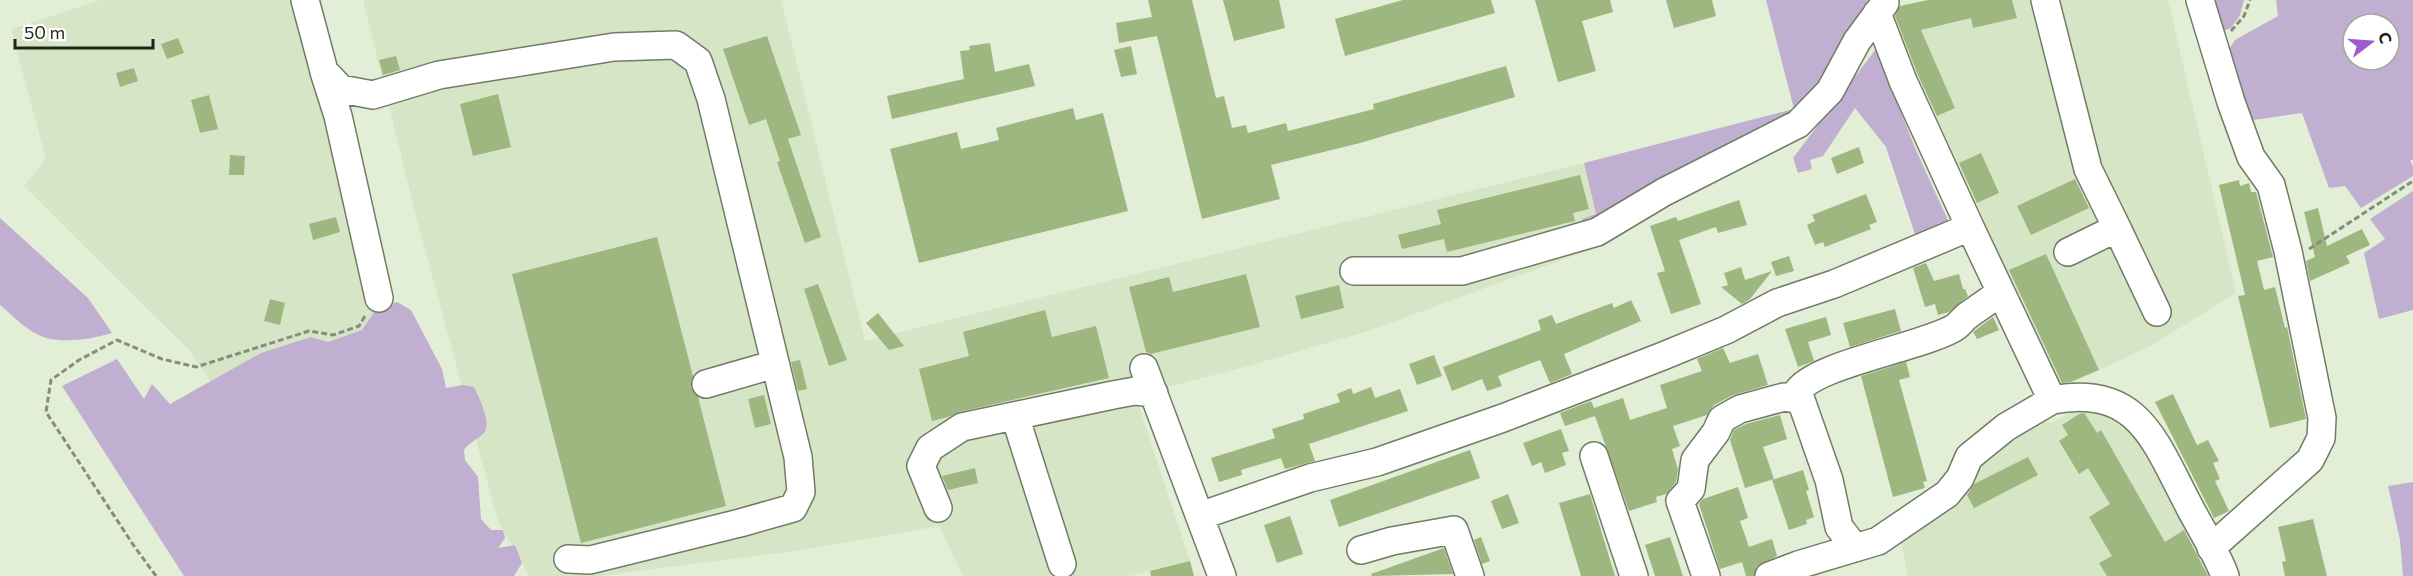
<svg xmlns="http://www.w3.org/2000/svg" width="2413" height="576" font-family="Commissioner,sans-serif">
<rect width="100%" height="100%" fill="#e2eed5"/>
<path fill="#d5e5c5" d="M101,0h191l84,309 -14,21 -34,12 -17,-5 -50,16 -50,29 -21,-31 -166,-165 22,-27 -35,-130z
M363,0h418l84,341 719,-178 12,52 -11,17 4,18 -221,81 -123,36 -74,19 -41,-7 60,182 -60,15h-167l-24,-50 -138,24 -202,26h-69l-32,-55 -81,-302z
M1928,0h240l68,293 -84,52 -91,43 -162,-353 -6,-27z
M2089,402l55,34 68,140h-304l-6,-29v-14l77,-69 59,-43 14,2z"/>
<path fill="#c0afd1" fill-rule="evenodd" d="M1766,0h102l-3,5 4,9 -64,96 -220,122 -3,-13 14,-5 -12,-51 210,-54z
M2198,0h46l-4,15 -9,13 -9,3z
M2276,0h137v159l-3,2 3,5v10l-52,32 -16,-22 -16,2 -27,-75 -56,8 -20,-67 9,-14 43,-24zM2353,24h36v36h-36z
M1876,49l39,99 36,79 -33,16 -32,-96 -31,-39 -32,48 -13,4 2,9 -14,4 -5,-15z
M2413,191v119l-34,9 -15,-66 21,-14 -15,-20z
M0,218l88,80 24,35c-19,6 -47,10 -66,5 -17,-5 -33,-22 -46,-33z
M397,302l14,8 31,59 4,19 17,-3 11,2c5,11 19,37 9,47 -7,6 -13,8 -19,16l1,10 13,17 3,42 10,11h12l2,8 -7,10 17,-3 7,18 -8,13h-330l-122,-190 55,-27 27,40 8,-15 18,20 91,-51 50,-16 17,5 34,-12 14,-21z
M2413,482v94h-10l-3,-36 -12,-54z"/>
<path fill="#9eb781" d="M1148,0h44l24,98 8,-2 8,32 14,-3 2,8 38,-10 2,8 86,-22 -1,-5 133,-38 9,31 -155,46 -89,22 9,34 -78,20 -45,-183 -38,7 -3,-20 36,-6z
M1223,0h56l6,28 -51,13z
M1403,0h88l4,13 -150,43 -10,-37z
M1535,0h75l3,12 -31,9 14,50 -38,11z
M1666,0h46l4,16 -42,12z
M1928,0h84l5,18 -44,10 -2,-10 -50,12 34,78 -18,8 -19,-41 -23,-59 5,-10z
M767,36l34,99 -13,4 33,98 -16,6 -28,-81 3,-1 -14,-42 -17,6 -26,-76z
M178,38l6,15 -17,6 -6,-15z
M990,43l5,29 34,-8 6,22 -143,33 -5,-23 77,-17 -4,-28 10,-1 -1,-4z
M1131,46l6,28 -16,3 -7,-27z
M396,56l4,14 -17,5 -4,-15z
M134,68l4,13 -18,6 -4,-14z
M498,94l13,53 -38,9 -13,-52z
M209,95l9,34 -18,4 -9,-33z
M1073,108l3,12 27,-7 25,98 -209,52 -29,-114 67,-17 4,17 38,-9 -3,-12z
M1859,147l5,16 -27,11 -6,-16z
M1981,153l18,40 -22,10 -18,-40z
M230,155l15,1 -1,19h-15z
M1580,175l9,34 -16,4 2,8 -128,31 -3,-13 -42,10 -4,-14 43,-11 -4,-14z
M2075,179l14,29 -58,27 -14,-29z
M2239,180l1,6 9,-3 2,9h5l17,65 -16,4 7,29 11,-3 10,41 2,-1 19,92 -36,9 -32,-132 7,-1 -26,-110z
M1866,194l11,28 -8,3 2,4 -46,18 -2,-5 -8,3 -8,-20 8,-4 -3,-6z
M1739,200l8,25 -29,8 -2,-6 -37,13 22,64 -30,10 -14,-41 8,-2 -15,-45 26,-9 2,4z
M2318,208l9,38 35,-17 8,16 -24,11 4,7 -40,18 -4,-20 9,-4 -11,-45z
M336,217l4,15 -27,8 -4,-16z
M657,237l36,139 -2,12 7,9 28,109 -145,37 -69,-269z
M2046,254l53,116 -29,12 -8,1 -53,-113z
M1789,256l5,15 -18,5 -5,-14z
M1926,263l8,18 25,-7 4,15h2l3,7 -19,16 -11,3 -3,-11 -10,3 -12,-39z
M1741,267l4,13 27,-9 -22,28 -8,5 -21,-17 7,-2 -4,-12z
M1246,274l14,53 -109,27 -5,-2 -17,-65 40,-10 4,15z
M818,284l29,76 -18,6 -25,-77z
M1339,285l5,23 -43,11 -6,-23z
M270,299l15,4 -5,22 -16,-4z
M1631,300l10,21 -77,33 8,20 -22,9 -10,-23 -42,16 4,10 -15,5 -5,-12 -30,12 -9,-24 98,-37 -3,-10 14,-5 4,9 56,-21 2,5z
M1895,309l6,22 -51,16 -7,-24z
M1045,310l7,27 44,-11 13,52 -150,34 -11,5 -16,4 -13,-52 50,-13 -6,-24z
M878,313l26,33 -15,4 -23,-27z
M1826,317l5,18 -23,7 6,19 -16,6 -13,-38z
M1993,317l6,13 -22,9 -4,-7z
M1723,348l7,15 28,-9 10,31 -35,10 -19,10 -7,10 -34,11 7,20 -8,3 6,20 -2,13 -10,12 -10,3 1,5 -28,9 -34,-95 -30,10 -5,-13 31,-12 3,7 29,-10 7,22 37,-12 -7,-23 42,-14 -5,-12z
M1434,355l8,21 -25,9 -8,-21z
M800,360l7,29 -9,2 -7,-29z
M1906,362l4,15 -11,3 28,101 -4,1 2,6 -32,9 -32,-121z
M1371,387l4,11 25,-9 8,22 -99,33 6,17 -30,8 -4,-11 -40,12 1,5 -23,7 -8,-24 64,-20 -3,-9 32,-10 -1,-5 37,-12 -3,-8 14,-6 2,6z
M2173,394l24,51 11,-5 11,21 -6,2 7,16 -5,2 14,30 -15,7 -59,-116z
M764,395l7,29 -16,4 -7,-29z
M2081,413l4,1 12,19 4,-3 64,112 19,-12 24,46h-101l-8,-13 13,-7 -23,-39 21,-13 -22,-36 -9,6 -20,-33 9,-6 -6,-10z
M1780,415l7,24 -24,8 11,32 -29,9 -15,-48 4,-10 12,-6z
M1561,429l8,22 -7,2 4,12 -21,8 -4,-11 -9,4 -9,-23z
M1470,450l10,28 -141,49 -9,-27z
M2028,457l10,18 -64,33 -7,-13 7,-11z
M975,468l3,15 -30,7 -6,-14z
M1803,470l6,20 -3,1 8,26 -8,3 1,4 -18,6 -17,-50z
M1738,487l10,31 -8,3 9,26 23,-8 5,17 -20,10 -3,10h-8l-4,-14 -22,7 -21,-65 4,-5z
M1508,494l11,29 -17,6 -11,-28z
M1590,494l25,82h-34l-22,-73z
M1290,516l13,38 -26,9 -13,-38z
M2313,519l14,57h-42l-3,-14 4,-1 -8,-34z
M1481,537l9,24 -8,3 -8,-24z
M1670,537l13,39h-28l-10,-31z
M1444,548l9,26 -81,2 -1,-2z
M1190,561l4,15h-43l-1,-5z"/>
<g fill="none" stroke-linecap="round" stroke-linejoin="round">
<defs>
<path id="minor" d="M305,0l19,71 17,18 32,6 66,-20 175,-28 62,-2 22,16 13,38 87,358 3,35 -8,16 -53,15 -150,37 -22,-1
M2045,0l43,169 29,59 -49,24
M2200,0l31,102 20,55 20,28 17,66 34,167 -1,20 -11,22 -99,88
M324,72l14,44 41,182
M2117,228l40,84
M1354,271h108l135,-39 67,-40 134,-68 32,-33 27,-50 28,-38
M1144,368l78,208
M706,384l69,-20
M1801,400l-4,-8c18,-28 122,-44 157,-64 5,-3 8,-8 13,-12 11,-8 23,-16 34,-24
M2052,400c85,-16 102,39 135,102 12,24 29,49 38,74
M1015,416l47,148
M1594,456l40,120
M938,508l-17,-42 9,-18 32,-21 151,-32 22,-4 19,2
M1200,516l110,-38 67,-16 126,-44 160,-62 63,-26 51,-27 57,-19 136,-57 -67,-146 -26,-68
M1361,550l31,-9 62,-11 16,46
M1706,576l-26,-75 11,-12 4,-29 21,-28 6,-13 18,-10 44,-12 17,3 28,80 10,47 16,21
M1769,576l29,-11 80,-24 69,-47 13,-16 9,-21 37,-30 46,-27 -82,-173"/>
</defs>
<use href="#minor" stroke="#717c66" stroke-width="30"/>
<path stroke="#858d7c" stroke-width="3" stroke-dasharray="6 3" stroke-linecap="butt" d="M2231,31l13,-15 6,-16
M2309,249l104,-68
M156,576l-22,-30 -88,-134 5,-32 28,-20 38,-20 45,19 34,8 113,-36 24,4 26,-9 6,-10"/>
<use href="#minor" stroke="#fff" stroke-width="27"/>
</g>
<g transform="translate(2371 42) rotate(73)"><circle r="28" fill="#ffffff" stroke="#a5a7a3" stroke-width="1.5"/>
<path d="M0-4.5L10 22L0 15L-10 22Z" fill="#9e5acf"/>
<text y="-9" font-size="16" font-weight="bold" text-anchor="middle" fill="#1f231a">С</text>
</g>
<path d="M15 39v9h138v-9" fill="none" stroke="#1f231a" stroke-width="3"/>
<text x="24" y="39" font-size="18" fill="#1f231a" stroke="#ffffff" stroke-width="4.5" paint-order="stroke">50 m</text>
</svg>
